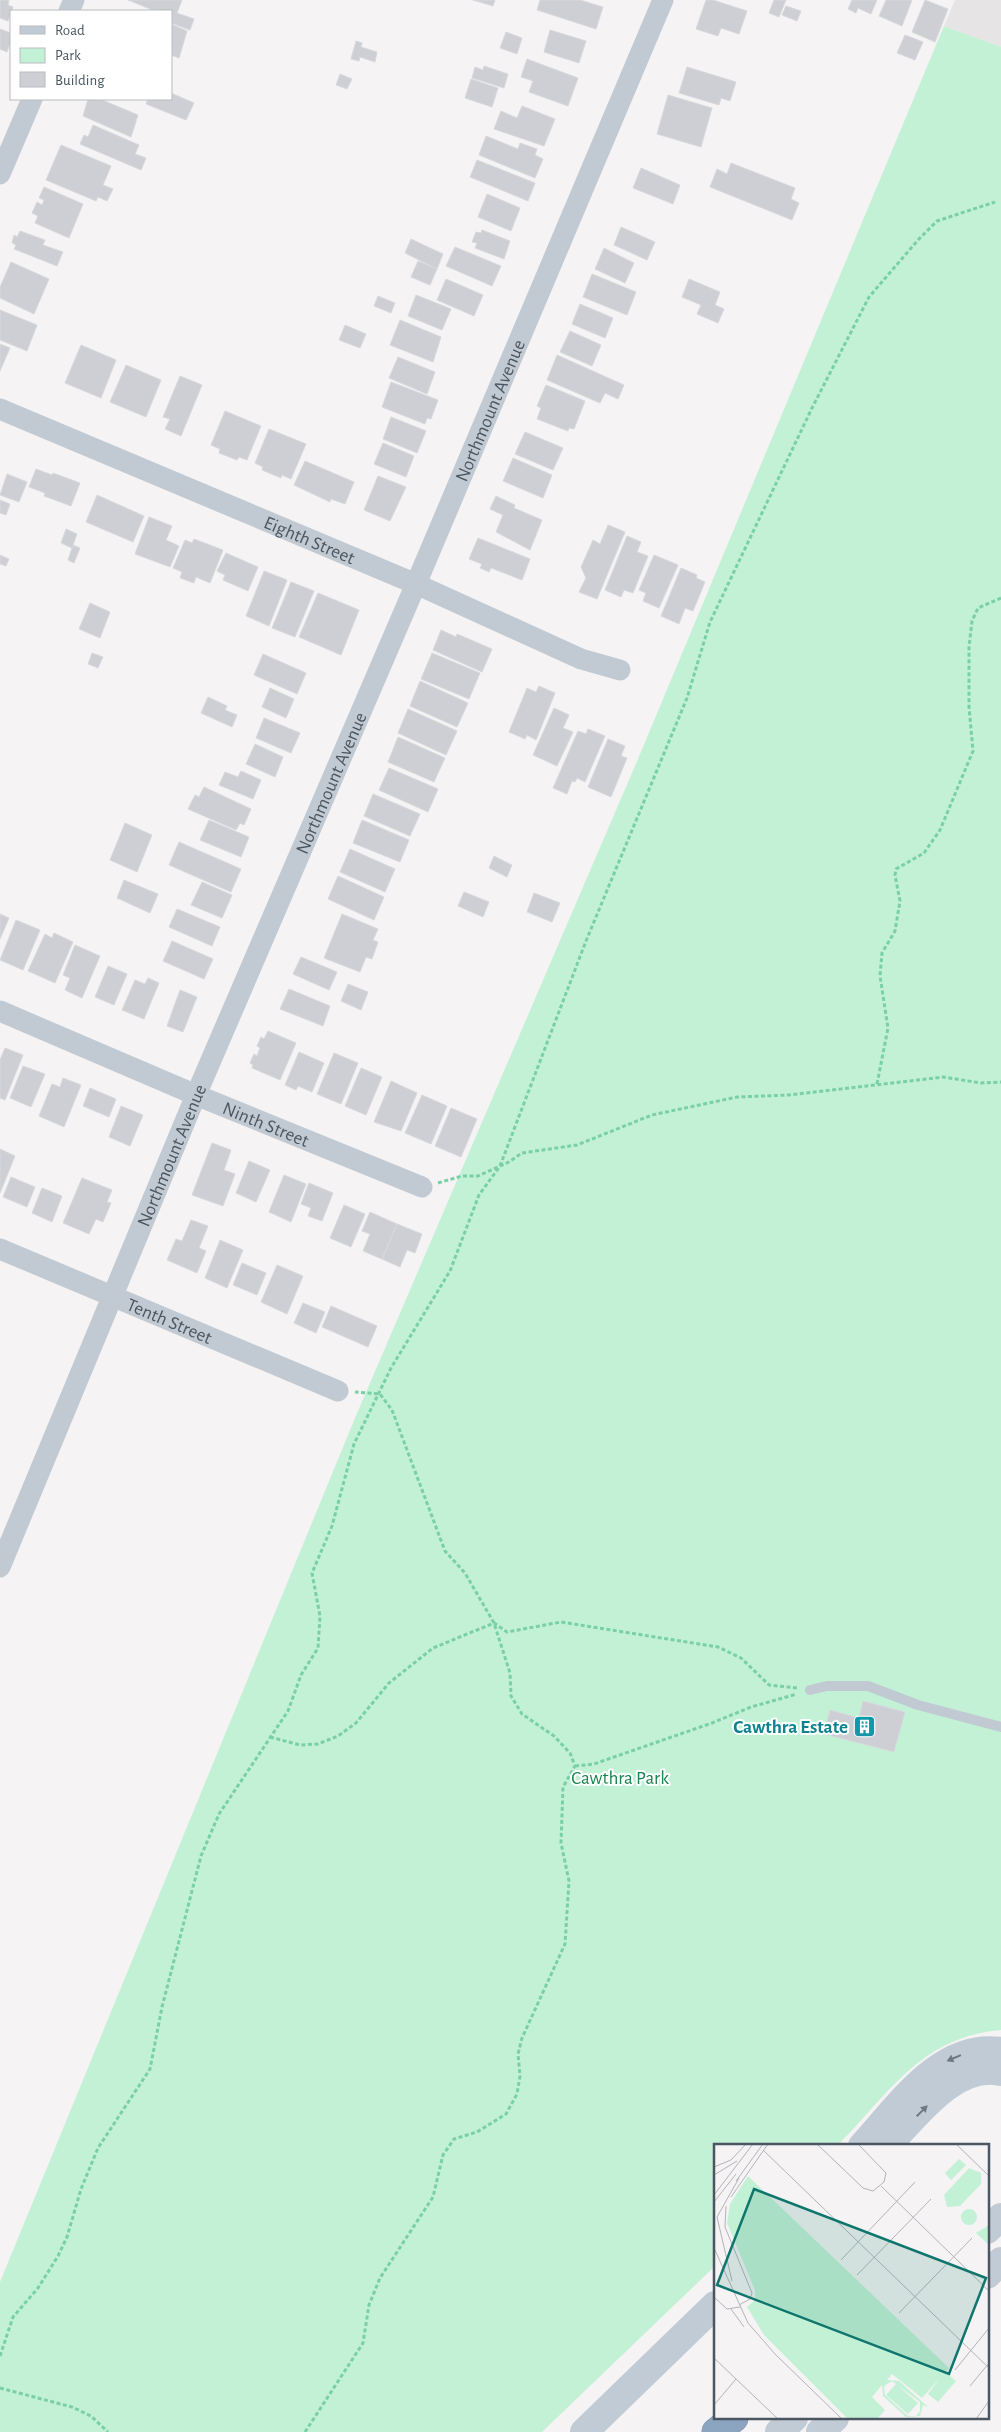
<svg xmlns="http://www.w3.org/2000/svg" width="1001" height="2432" font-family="'Alegreya Sans',sans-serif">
<rect width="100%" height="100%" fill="#f5f3f3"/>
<path fill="#e6e4e5" d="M955,0h46v47l-57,-21z"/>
<path fill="#c3f1d5" d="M944,26l57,21v1983c-81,7 -112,64 -164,116h-122v120l-173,166h-542v-150l355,-864 283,-659z"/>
<path fill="#cdcfd5" stroke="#d7d9de" d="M0,0h9l-1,5 5,2 -5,14 -8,-3z
M128,0h54l-5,13 17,6 -4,11 -19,-7v-12h-16z
M473,0h22l-2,6z
M540,0h40l23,7 -7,22 -59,-19z
M706,0h7l34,11 -8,23 -18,-6 -3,8 -22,-7z
M774,0h12l-7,17 -10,-4z
M852,0h25l-6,14 -13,-6 -2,5 -8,-4z
M886,0h26l-10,26 -23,-10z
M925,0l23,9 -13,33 -23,-10z
M786,6l15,5 -4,10 -15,-6z
M171,24l16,7 -8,27 -8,-3z
M0,29l11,4v8l-4,11 -7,-3z
M550,30l36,11 -7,22 -35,-11z
M506,32l16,6 -5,16 -17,-6z
M905,35l18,7 -8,18 -18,-7z
M356,41l6,2 -1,4 16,5 -2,10 -15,-5 -1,4 -8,-2z
M527,59l51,19 -10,28 -39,-14 4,-11 -12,-4z
M484,66l24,8 -4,14 -32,-10 3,-11 8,3z
M687,67l49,15 -6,19 -9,-3 -2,7 -40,-12z
M340,74l12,5 -5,10 -11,-4z
M471,79l27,9 -6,19 -27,-9z
M171,93l23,10 -8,17 -40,-16 2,-5h23z
M668,95l44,13 -11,39 -44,-13z
M88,99h12l38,16 -7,22 -48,-21z
M522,106l33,13 -11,27 -50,-17 7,-18 16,7z
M93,125l46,20 -4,9 11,4 -5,12 -61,-26 4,-9 4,2z
M486,136l32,13 2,-6 17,6 -2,6 8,4 -8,19 -56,-23z
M61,145l50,21 -8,19 10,4 -6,12 -9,-4 -2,4 -50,-21z
M477,160l58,23 -7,18 -58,-24z
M731,163l64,25 -4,11 8,4 -7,17 -82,-33 7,-18 10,5z
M641,168l39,17 -7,19 -40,-16z
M44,187l39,17 -14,34 -34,-15 3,-7 -6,-3 5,-11 5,3 2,-5 -5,-2z
M487,194l33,14 -9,23 -33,-14z
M621,227l34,15 -8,18 -33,-15z
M482,230l28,11 -6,18 -29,-11 2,-5 -5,-1 4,-10 5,1z
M20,231l25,9 -2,5 20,7 -6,14 -43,-17 2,-4 -4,-2 2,-8 3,2z
M411,239l32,15 -6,15 -32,-16z
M455,247l46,19 -9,20 -46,-20z
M604,248l30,15 -9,20 -30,-14z
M418,261l19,8 -7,16 -19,-8z
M11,262l38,17 -15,35 -34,-16v-11z
M592,274l44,18 -9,23 -44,-18z
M446,279l37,16 -9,21 -37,-16z
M689,279l31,13 -5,13 9,4 -6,14 -21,-9 4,-9 -19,-8z
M416,295l35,14 -9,21 -34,-14z
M378,296l17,7 -4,10 -17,-7z
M580,304l33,14 -8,20 -33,-14z
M0,310l37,15 -10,26 -27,-11z
M400,320l41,17 -8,25 -43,-17z
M345,325l21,9 -6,14 -21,-8z
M570,331l31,14 -9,21 -32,-14z
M0,344l10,4 -10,23z
M81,345l35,15 -15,38 -36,-15z
M557,355l67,30 -6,14 -13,-6 -5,10 -53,-23z
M398,357l37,15 -8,22 -38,-16z
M126,365l35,15 -15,37 -36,-15z
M180,376l22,9 -21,51 -16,-7 5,-10 -7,-2z
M391,382l47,18 -7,19 -4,-1 -2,6 -43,-17z
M546,385l39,16 -11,28 -5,-1 -1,3 -31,-12 4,-11 -4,-2z
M225,411l36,15 -14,34 -8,-3 -2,3 -18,-7 1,-4 -9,-4z
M391,417l35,14 -9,22 -34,-14z
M269,429l37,15 -15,35 -9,-4 -1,3 -19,-8 1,-3 -8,-4z
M525,432l38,16 -10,22 -38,-16z
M383,443l31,13 -8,21 -32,-13z
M513,458l39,17 -9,23 -40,-17z
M305,461l49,21 -9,22 -14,-5 -1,3 -36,-17z
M36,469l16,6 1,-2 27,10 -9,23 -27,-10 1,-3 -16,-6z
M7,474l20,8 -8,20 -19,-7z
M378,476l28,11 -16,34 -26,-11z
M97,495l47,21 -11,26 -47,-20z
M496,496l19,9 -1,3 28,12 -12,30 -34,-18 7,-17 -13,-6z
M0,500l10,4 -4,11 -6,-2z
M149,517l23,9 -6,14 13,6 -9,21 -35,-13z
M608,525l17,7 -28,67 -18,-7 7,-14 -5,-11 12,-27 7,4z
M66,529l11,5 -5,14 -11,-5z
M627,536l14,6 -4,10 11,4 -15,37 -9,-3 -3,7 -16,-7z
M478,538l52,21 -8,21 -31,-12 -2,4 -9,-4 2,-4 -13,-5z
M194,539l29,11 -13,33 -14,-6 -2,6 -14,-5 2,-6 -9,-4 12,-28 7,3z
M73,545l7,3 -6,15 -6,-3z
M226,553l32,14 -10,24 -25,-11 2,-5 -8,-4z
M0,555l9,4 -3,7 -6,-2z
M654,555l24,10 -19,43 -16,-7 3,-8 -7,-3z
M681,568l16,7 -1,3 9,4 -12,29 -8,-3 -6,16 -18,-8z
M264,571l23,9 -18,46 -23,-10z
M291,582l23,9 -19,46 -23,-9z
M318,593l41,17 -18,45 -42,-18z
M90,603l20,9 -10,26 -21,-9z
M441,630l15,7 1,-3 35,15 -10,23 -49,-22z
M92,653l11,4 -5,11 -10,-4z
M432,653l48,20 -11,26 -48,-20z
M263,654l43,19 -9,21 -43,-19z
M420,681l48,22 -11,24 -47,-21z
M539,686l16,7 -19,47 -9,-5 -2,4 -16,-7 18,-44 9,4z
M270,688l24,11 -8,19 -24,-11z
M208,697l19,9 -2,4 12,5 -5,12 -31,-14z
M554,708l15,7 -6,13 10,4 -16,34 -24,-11z
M408,709l49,22 -11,24 -48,-22z
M264,718l36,15 -9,20 -35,-15z
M588,729l17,7 -20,46 -8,-4 -2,4 -3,-1 -5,13 -14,-6 25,-57 8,3z
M398,737l47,21 -11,24 -46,-20z
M608,739l17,7 -4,10 6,2 -16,39 -23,-10z
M255,744l28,13 -8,20 -29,-13z
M389,768l49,21 -10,23 -49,-22z
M241,771l20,9 -8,19 -34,-14 6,-13 13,5z
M204,787l47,22 -7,16 -4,-2 -4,7 -48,-21 7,-14 4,2z
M373,794l47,20 -10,22 -46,-20z
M209,820l40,17 -8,20 -41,-17z
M362,820l47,20 -9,22 -47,-19z
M125,823l27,12 -15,37 -27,-12z
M179,842l62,27 -10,23 -62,-27z
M350,849l45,20 -10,23 -45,-20z
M494,856l18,9 -5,12 -18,-9z
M338,876l46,21 -10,23 -46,-21z
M124,880l34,14 -8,19 -33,-15z
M202,882l30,13 -10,23 -31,-13z
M464,892l25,10 -6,15 -25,-11z
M534,893l26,10 -8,19 -25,-10z
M177,909l43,18 -8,19 -43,-19z
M0,914l9,4 -9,21z
M342,914l36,15 -5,11 5,2 -6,17 -6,-2 -6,15 -36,-14z
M16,920l24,10 -17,40 -23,-10z
M54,933l19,9 -18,41 -27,-12 17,-37 7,4z
M172,941l41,18 -9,20 -41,-18z
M75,945l25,11 -18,42 -17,-8 5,-12 -7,-3z
M301,957l36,15 -8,18 -36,-16z
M108,966l19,8 -13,31 -19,-8z
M148,978l11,5 -15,36 -22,-9 13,-30 10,4z
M348,984l20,8 -7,18 -20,-9z
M289,989l41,17 -7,20 -43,-17z
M180,990l17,7 -14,35 -16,-6z
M268,1031l28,12 -16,37 -28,-12 1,-3 -3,-2 4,-9 3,2 3,-8 -3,-2 4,-9 3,2z
M5,1048l18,7 -18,45 -5,-2v-38z
M299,1052l25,11 -12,29 -14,-6 -2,4 -11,-5z
M334,1053l24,10 -17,41 -24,-10z
M23,1066l22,8 -14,33 -21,-9z
M361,1068l21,9 -16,38 -21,-9z
M63,1078l18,7 -17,42 -25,-11 13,-32 8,3z
M391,1081l26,12 -16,38 -27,-9z
M90,1088l26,11 -7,18 -26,-11z
M422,1095l25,11 -16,38 -26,-11z
M121,1106l22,9 -13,31 -21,-9z
M451,1108l26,11 -16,38 -26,-11z
M212,1143l19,7 -7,20 11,4 -12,32 -31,-11z
M0,1149l15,7 -15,37z
M249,1161l21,9 -14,32 -20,-9z
M284,1175l22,9 -15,38 -22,-10z
M11,1177l24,10 -8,20 -24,-10z
M82,1178l30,12 -5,12 4,1 -8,19 -7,-3 -7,15 -26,-11z
M309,1183l24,10 -11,28 -14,-5 3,-8 -10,-4z
M42,1188l20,8 -10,26 -20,-9z
M344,1205l21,9 -14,33 -21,-9z
M370,1212l27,12 -15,35 -19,-8 7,-17 -8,-3z
M191,1220l17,6 -9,22 7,3 -9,22 -30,-13 9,-21 6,2z
M397,1224l25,10 -7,19 -8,-3 -7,17 -18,-8z
M220,1240l23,10 -16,38 -22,-10z
M242,1263l24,10 -9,22 -24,-10z
M277,1265l26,11 -16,38 -26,-12z
M303,1303l22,9 -9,21 -22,-10z
M331,1306l46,20 -9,21 -46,-20z
M863,1701l42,11 -11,40 -70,-18 6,-24 29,8z"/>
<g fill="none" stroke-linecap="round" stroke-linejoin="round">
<defs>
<path id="highway" d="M716,2432l18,-14"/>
</defs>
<use href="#highway" stroke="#7690ad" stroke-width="29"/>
<path stroke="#7ad0a6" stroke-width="3" stroke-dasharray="4 2.5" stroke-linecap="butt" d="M877,1084l11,-56 -8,-52 2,-23 13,-22 5,-30 -5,-26 1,-6 28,-16 16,-23 33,-79 -4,-44v-60l3,-26 6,-13 23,-10
M438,1183l24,-7h16l31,-14 13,-9 55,-8 75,-30 85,-18 52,-2 154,-18 38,6 20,-1
M270,1737l30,8 18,-1 20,-8 18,-13 33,-40 44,-35 61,-25 13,9 54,-10 157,25 23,11 28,27 28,3
M575,1766l19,-2 118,-41 39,-16 46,-13
M0,2356l13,-39 25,-29 20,-32 9,-19 14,-48 17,-41 52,-79 12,-62 39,-151 18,-42 69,-103 13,-36 17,-27 2,-32 -8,-43 20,-47 22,-82 37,-76 59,-97 29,-76 21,-29 86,-225 101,-243 23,-76 102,-214 57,-111 49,-57 19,-19 58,-19
M0,2388l72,19 19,9 17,16
M305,2432l58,-89 6,-38 11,-27 53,-81 10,-42 11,-16 23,-7 29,-18 11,-20 3,-18 -2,-22 4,-16 43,-94 4,-63 -8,-38 2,-56 12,-21 -5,-13 -16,-17 -32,-22 -11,-18 -1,-23 -16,-50 -29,-50 -20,-22 -53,-141 -12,-16 -25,-2"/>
<path stroke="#c1cad2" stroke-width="10" d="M810,1690l17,-4h41l50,19 83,22"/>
<g stroke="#c1cad2" stroke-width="21">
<path d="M69,11l5,-11"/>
<path d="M0,174l32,-75"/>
<path id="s1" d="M0,409l416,175 165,75 39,11"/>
<path id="s2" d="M0,1011l196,84 226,92"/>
<path id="s3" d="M0,1249l338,142"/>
<path id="s4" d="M0,1567l196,-472 220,-511 247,-584"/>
</g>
<path stroke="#c1cbd6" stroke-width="28" d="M862,2146c36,-39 78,-104 139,-95
M887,2146c29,-29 67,-84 114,-74
M987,2230l14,-13
M987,2275l14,-14
M584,2432l131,-127
M779,2432l15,-14
M820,2432l15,-14"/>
<use href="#highway" stroke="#8ba5c1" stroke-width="28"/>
</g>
<defs><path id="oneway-solid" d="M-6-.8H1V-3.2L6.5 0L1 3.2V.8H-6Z" transform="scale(1.25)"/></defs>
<g fill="#6e7984">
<use href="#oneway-solid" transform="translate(954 2058) rotate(157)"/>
<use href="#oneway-solid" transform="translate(922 2111) rotate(-45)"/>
</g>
<defs>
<symbol id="building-square" viewBox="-11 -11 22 22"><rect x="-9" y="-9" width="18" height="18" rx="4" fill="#0f9aa8" stroke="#fff"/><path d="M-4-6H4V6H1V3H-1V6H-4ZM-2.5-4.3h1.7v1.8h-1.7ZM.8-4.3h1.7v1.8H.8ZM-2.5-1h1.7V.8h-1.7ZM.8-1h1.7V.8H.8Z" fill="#fff"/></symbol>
</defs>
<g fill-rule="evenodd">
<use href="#building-square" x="852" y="1714" width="25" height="25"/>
</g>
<g text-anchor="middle" stroke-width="4" stroke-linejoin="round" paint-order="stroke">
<g font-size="19" fill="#4a5661" stroke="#fff">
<text dy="7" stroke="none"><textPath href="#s4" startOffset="1256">Northmount Avenue</textPath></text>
<text dy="7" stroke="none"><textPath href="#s1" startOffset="336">Eighth Street</textPath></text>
<text dy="7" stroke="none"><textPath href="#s4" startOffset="851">Northmount Avenue</textPath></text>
<text dy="7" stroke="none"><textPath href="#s2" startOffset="289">Ninth Street</textPath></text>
<text dy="7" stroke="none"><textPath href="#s4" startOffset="446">Northmount Avenue</textPath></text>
<text dy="7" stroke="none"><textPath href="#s3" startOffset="184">Tenth Street</textPath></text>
</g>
<g font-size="19" font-weight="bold" fill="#0d838f" stroke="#fff" text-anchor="end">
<text x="848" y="1733">Cawthra Estate</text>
</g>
<g font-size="19" fill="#17864f" stroke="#fff">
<text x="620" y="1784">Cawthra Park</text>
</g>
</g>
<g transform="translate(714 2144)">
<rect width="275" height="275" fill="#f5f3f3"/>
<path d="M245,15l7,6 -15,15 -6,-7zM255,24l12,5v11l-21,22 -13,1 -3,-12zM34,32l201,192 -4,4 11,9 -18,21 -10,-8 12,-16 -18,20 -30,-24 -5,6 12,1 29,26 -5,-2 -3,11 -14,1 -23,-21 -1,-11 -10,12 13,13 -8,9h-29l-84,-84 -17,-28 8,-7v-10l-28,-67 3,-19zM178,237l28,21v9l-4,5h-8l-23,-21 -1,-9zM247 73a8 8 0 1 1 16 0a8 8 0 1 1-16 0ZM275,81v20l-13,-12zM182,240l22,19 -10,11 -22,-19z" fill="#c3f1d5" fill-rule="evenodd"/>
<path fill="none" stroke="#b1b4b9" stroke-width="1" d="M103,0l46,44 10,3 11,-9 2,-9 -28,-29M242,0l33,32M49,6l226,218M0,23l17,-7 15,-16M0,31l23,-14M22,37l27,-37M167,42l108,105M0,51l39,-51M17,53l37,-53M0,58l22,-28M12,62l-1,21 27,66 -2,6 -11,6M0,104l34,75 27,31 67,65M127,116l74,-78M143,131l74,-76M18,137l-15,-64 22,-39M0,153l13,12 13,-2M17,165l13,18M185,169l73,-75M0,214l64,61M241,226l34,-42M256,242l19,-23M0,261l22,-26M262,275l13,-18"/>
<path fill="#0f766e" fill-opacity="0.15" stroke="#0f766e" stroke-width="2.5" d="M40,45l232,89 -37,96 -232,-89z"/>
<rect width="275" height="275" fill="none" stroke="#4a5661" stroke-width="2.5"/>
</g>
<rect x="10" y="10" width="162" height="90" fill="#ffffff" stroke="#b7bbc0"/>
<rect x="20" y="26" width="25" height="8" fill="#c1cbd6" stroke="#b7bbc0"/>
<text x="55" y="35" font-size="15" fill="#4a5661">Road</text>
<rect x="20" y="48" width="25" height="15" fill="#c3f1d5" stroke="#b7bbc0"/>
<text x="55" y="60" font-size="15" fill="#4a5661">Park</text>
<rect x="20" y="72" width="25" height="15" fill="#cdcfd5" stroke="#b7bbc0"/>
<text x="55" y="85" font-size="15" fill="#4a5661">Building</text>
</svg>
